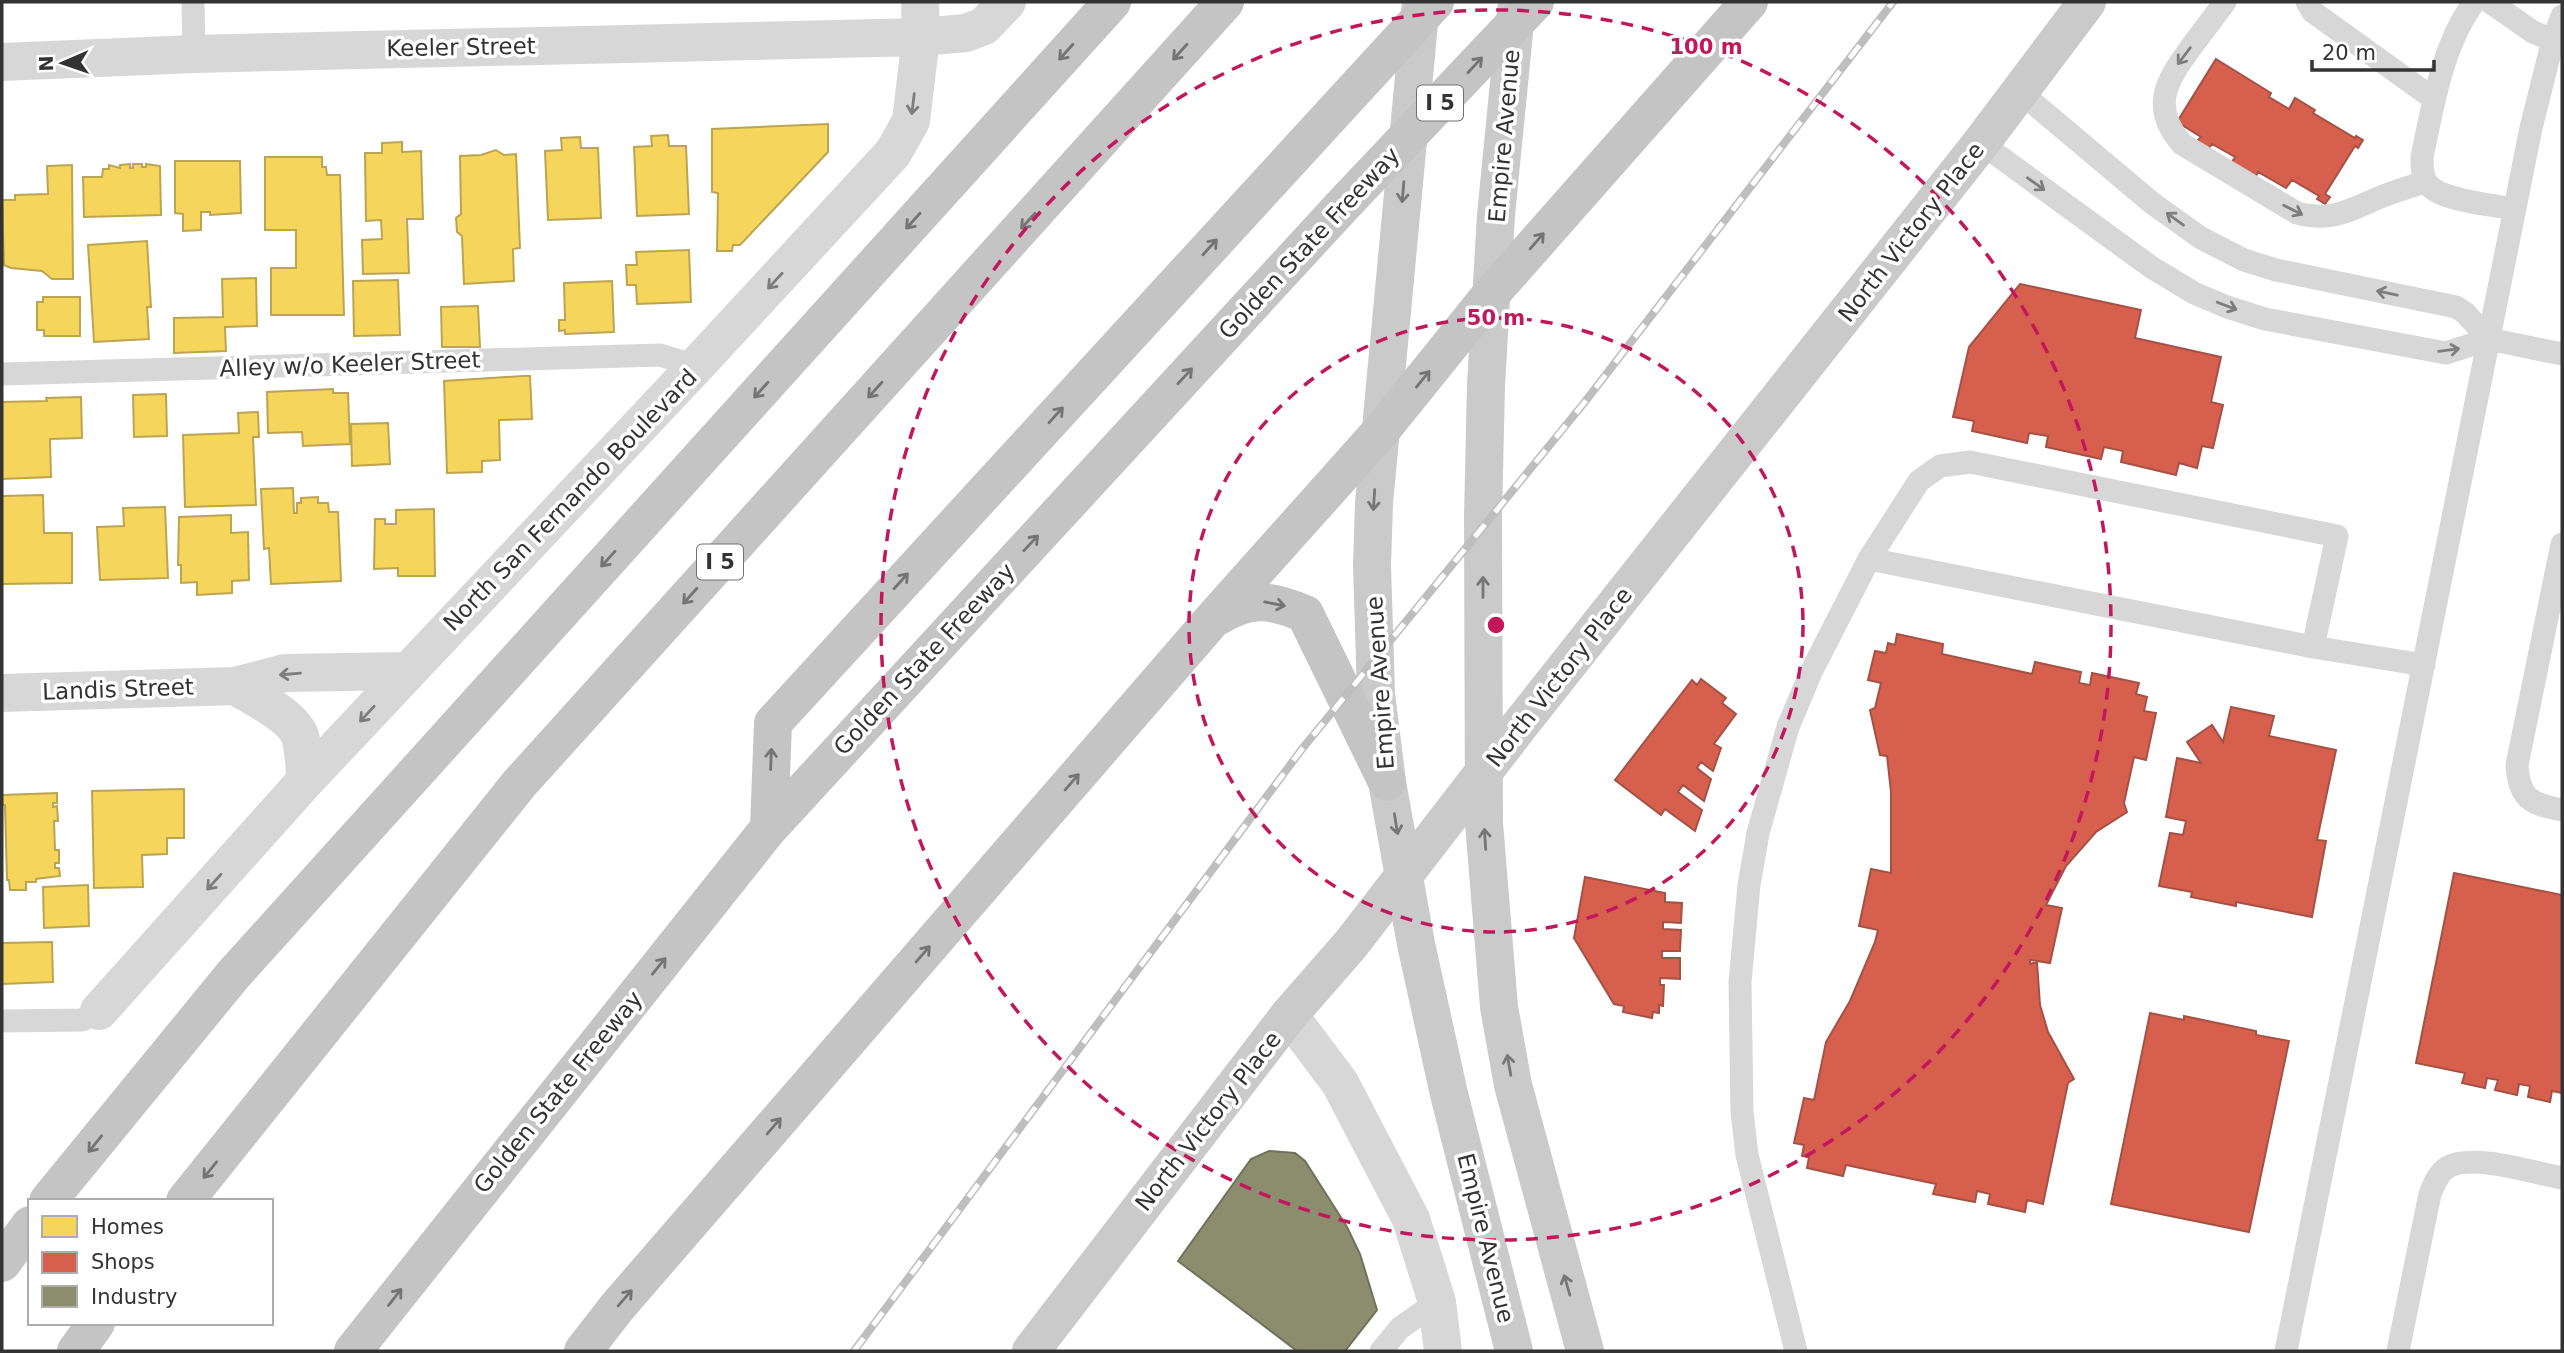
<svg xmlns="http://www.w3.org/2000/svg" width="2564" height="1353" font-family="'DejaVu Sans',sans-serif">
<rect width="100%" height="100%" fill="#fff"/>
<path fill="#f6d55c" stroke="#bca450" stroke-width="2" d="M828,124v28l-88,93h-7l-1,6h-15l1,-58 -6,-1v-63z
M668,135l1,11h17l3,68 -52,2 -3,-69 18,-1 -1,-10z
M580,137l1,11h17l3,70 -53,2 -3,-69 17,-1 -1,-12z
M402,142v10l19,-1 2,68h-16l2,54 -46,1 -1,-34 20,-1 -1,-19 -15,1 -1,-68h17v-10z
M496,150l8,5 12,-1 4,94 -7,1 1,32 -50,3 -2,-48 -5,-4 -1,-14 5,-4 -1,-58 21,-1z
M265,157h57v10h4l1,8h13l4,140h-73v-47h25v-38h-31z
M175,161h65l1,52 -31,2v-3h-9v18l-18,1v-17l-8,-1z
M130,164v4h3v-4h9v3h4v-3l14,2 1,49 -77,2 -1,-40h19l1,-8h6v-4l11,3v-3z
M72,165l1,114h-21l-10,-8 -31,-3 -7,-3 -2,-65h13v-5l33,-1 -1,-28z
M147,241l4,66h-4l2,32 -55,3 -6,-97z
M689,250l2,52 -54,2 -1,-19h-9l-1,-20h11l-1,-13z
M256,278l1,48 -32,1 1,24 -52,2v-35l49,-1 -1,-38z
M398,280l2,55 -46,1 -1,-55z
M612,281l2,51 -49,2v-4l-6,1v-11h6l-1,-37z
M43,297h37v39h-36v-6h-7v-28h6z
M478,306l2,41h-38l-1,-40z
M523,376h7l2,43 -33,1 1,40 -18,1v11l-35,1 -3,-92z
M333,389v4h15l2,51 -47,2 -1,-14 -34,1 -1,-41z
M166,394l1,42 -33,1 -1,-42z
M81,397l1,41 -32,1 1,38 -49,2v-77l45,-1 -1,-3z
M258,412l1,25h-6l3,68 -71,2 -2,-72 56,-2 -1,-20z
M388,423l2,41 -38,2 -1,-42z
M293,488l1,25h3v-10h4v-5l17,-1v6h10l1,9h9l3,69 -70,3 -2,-36 -5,1 -3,-60z
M43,495l1,38h28v50l-70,1v-88z
M165,507l3,71 -68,2 -3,-53 27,-1 -1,-18z
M434,509l1,67h-37v-8l-24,1 1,-50h10v5h11v-14z
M231,515v18l17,-1 1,48 -17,1v12l-35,2v-13l-16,1v-18h-3l1,-48z
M184,789v49h-17v16l-25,1 1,32 -49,1 -2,-97z
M57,793v10h-4v4l4,-1 1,15h-4l1,29h4v13h-4v5h4l1,8 -24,3v3h-10v8h-16l-1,-10h-2l-2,-75h-3v-10z
M88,885l1,41 -45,2 -1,-41z
M52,942l1,40 -51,2v-41z"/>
<path fill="#d6604d" stroke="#a55245" stroke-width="2" d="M2216,59l55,34 -2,4 20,12 6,-11 20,12 -2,3 42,25 1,-2 7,4 -5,8 -3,-2 -30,48 5,3 -5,7 -8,-5 2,-3 -27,-16 -6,8 -28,-16 -2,4 -24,-14 3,-5 -23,-13 -3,4 -12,-7 4,-4 -24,-15z
M2020,284l121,26 -6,28 86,19 -10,45 12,3 -10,43 -11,-2 -5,22 -18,-5 -3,12 -55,-13 2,-11 -19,-4 -3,12 -55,-12 2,-11 -19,-3 -2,10 -55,-12 2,-10 -21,-4 16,-70z
M1897,634l46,10 -1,10 90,20 3,-12 46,10 -2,11 11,2 2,-12 47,10 -3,11 11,3 -3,14 12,2 -10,47 -12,-3 -10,46 3,9 -31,20 -30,34 -20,39 16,3 -12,55 -20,-3v4l7,-2 3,43 8,27 26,47 -6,4 -25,121 -16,-4 -2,12 -37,-8 2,-10 -13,-3 -2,11 -42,-8 3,-10 -90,-19 -3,11 -36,-8 2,-11 -7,-1 2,-11 -10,-2 10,-45 10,2 12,-58 24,-41 25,-59 3,-12 -19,-4 12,-57 20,4v-81l-4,-36 -7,-1 -10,-45 5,-2 6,-25 -13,-3 7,-29 11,2 2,-10 7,2z
M1701,679l25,19 -4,5 14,11 -22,30 7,4 -8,23 -12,-9 -4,6 14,11 -7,22 -21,-16 -5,7 24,18 -7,21 -30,-22 -4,6 -46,-35 77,-100 5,5z
M2231,707l43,9 -5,20 67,14 -19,90 9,1 -14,76 -76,-15v4l-45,-9 1,-5 -33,-6 11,-53 13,2 3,-14 -20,-4 11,-59 24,5 -14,-21 25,-17 11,17z
M2454,873l108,22v198l-10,-2 -2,11 -22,-5 2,-11 -11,-2 -2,11 -22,-5 3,-10 -11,-2 -2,10 -23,-5 3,-10 -49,-10z
M1585,877l80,16v9l17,1 -1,20 -18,-1v7l18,1 -1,21h-18v7h18v21l-20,-1v7h4l-1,21 -4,-1v8l-6,-1 -1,6 -29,-6 1,-6 -10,-2 -40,-66z
M2150,1013l34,7v-4l72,15v4l33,6 -40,191 -138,-28z"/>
<path fill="#8c8c6e" stroke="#71715c" stroke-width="2" d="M1269,1151l26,2 10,8 42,66 13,27 17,56 -32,41h-48l-119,-90 73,-102z"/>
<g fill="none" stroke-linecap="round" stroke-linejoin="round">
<path stroke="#d7d7d7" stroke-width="23" d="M193,2l1,52
M2225,2c-11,15 -22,29 -33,44 -26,35 -42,61 -10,98l115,69c35,10 55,-4 86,-17 14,-5 28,-10 42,-14
M2307,2l6,10 121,87
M2474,2c-32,44 -41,103 -52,155 0,9 0,19 5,26 12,18 66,22 88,26
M2490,2l43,30 20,8
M2020,92l132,111 49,35 43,22 32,10 180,37 9,6 24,26
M1981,143l170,124 43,26 33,14 38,12 181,34 43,-14 73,15
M2,374l658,-19 36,11
M2562,544l-45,221c2,34 14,39 45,45
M1869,559l444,88 111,18
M2,1021l80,-1 17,-9
M1381,1351l19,-23 37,-26
M1796,1351l-49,-196 -5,-43 -2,-130 9,-97 9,-52 30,-106 23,-55 58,-113 50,-78 21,-15 30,-4 367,74 -24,111
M2286,1351l245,-1223 22,-88 9,-24
M2398,1351l32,-157c4,-10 9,-22 18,-27 25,-14 86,6 114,11"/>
<path stroke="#d7d7d7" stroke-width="38" d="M2,62l192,-8 727,-17 45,-4 18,-7 23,-24
M235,686c18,11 57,29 65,50 4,13 4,30 6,44
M2,693l233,-7 50,-13 122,-2
M99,1011l207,-231 390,-414 197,-213 18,-32 10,-84 -1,-35
M1289,1015l51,68 71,136 26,83 6,49"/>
<path stroke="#cacaca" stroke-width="38" d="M1421,2l-47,501 -2,62 4,129 11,88 29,162 33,150 65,257
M1517,2l-21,213 -10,170 -3,132 1,306 15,184 14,78 72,266
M1031,1351l258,-336 62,-71 169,-219 461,-582 106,-141"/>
<path stroke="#c4c4c4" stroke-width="38" d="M1217,617c33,-20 53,-18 88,-3l82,168
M769,828l4,-105 662,-721
M48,1201l185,-226 879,-973
M185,1201l334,-417 706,-782
M2,1263l28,-38
M76,1351l20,-28
M353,1351l416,-523 575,-624 191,-202
M583,1351l35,-45 594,-686 168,-188 112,-139 257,-291"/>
<defs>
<path id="rail" d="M854,1351l448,-602 282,-346 309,-401"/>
</defs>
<use href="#rail" stroke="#bebebe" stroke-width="8"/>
<use href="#rail" stroke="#fff" stroke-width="5" stroke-dasharray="16" stroke-linecap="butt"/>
</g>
<defs><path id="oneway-shaft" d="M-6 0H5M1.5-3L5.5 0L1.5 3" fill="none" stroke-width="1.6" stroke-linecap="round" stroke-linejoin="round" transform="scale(1.75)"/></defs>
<g stroke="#747474">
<use href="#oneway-shaft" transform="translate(1066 52) rotate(132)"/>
<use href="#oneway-shaft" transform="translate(1180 52) rotate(132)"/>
<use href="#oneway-shaft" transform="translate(1475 65) rotate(-47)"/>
<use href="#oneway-shaft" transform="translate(913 221) rotate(132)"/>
<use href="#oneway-shaft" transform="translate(1028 221) rotate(132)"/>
<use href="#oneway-shaft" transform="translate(1537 241) rotate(-49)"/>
<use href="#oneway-shaft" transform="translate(1210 247) rotate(-48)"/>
<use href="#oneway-shaft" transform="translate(1185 376) rotate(-47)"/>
<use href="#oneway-shaft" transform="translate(1423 379) rotate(-51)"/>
<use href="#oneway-shaft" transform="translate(761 390) rotate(132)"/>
<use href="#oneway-shaft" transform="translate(875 390) rotate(132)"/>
<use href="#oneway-shaft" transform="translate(1056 415) rotate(-48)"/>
<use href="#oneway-shaft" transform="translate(1031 543) rotate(-47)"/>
<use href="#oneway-shaft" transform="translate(608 559) rotate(132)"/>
<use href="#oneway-shaft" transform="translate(901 581) rotate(-48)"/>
<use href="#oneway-shaft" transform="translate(690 596) rotate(132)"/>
<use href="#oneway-shaft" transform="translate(1275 604) rotate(11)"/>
<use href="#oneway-shaft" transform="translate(771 759) rotate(-88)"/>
<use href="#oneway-shaft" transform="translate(1072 782) rotate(-49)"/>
<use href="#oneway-shaft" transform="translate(923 954) rotate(-49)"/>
<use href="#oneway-shaft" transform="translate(659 966) rotate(-51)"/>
<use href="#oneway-shaft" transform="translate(774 1126) rotate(-49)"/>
<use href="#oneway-shaft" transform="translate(95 1144) rotate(129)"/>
<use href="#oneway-shaft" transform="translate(210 1170) rotate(129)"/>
<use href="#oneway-shaft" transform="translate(395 1297) rotate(-52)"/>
<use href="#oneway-shaft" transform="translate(625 1298) rotate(-49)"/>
</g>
<g stroke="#7d7d7d">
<use href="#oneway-shaft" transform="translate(2184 56) rotate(127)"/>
<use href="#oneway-shaft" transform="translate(913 104) rotate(97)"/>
<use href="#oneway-shaft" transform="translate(2036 184) rotate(36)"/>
<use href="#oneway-shaft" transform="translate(2293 210) rotate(27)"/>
<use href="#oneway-shaft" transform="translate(2175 219) rotate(-144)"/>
<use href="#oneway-shaft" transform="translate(775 281) rotate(133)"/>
<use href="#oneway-shaft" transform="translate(2387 293) rotate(-168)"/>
<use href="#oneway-shaft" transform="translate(2227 306) rotate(21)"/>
<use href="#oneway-shaft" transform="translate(2449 350) rotate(-7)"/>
<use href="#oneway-shaft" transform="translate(290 674) rotate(175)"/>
<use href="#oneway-shaft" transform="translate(367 714) rotate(133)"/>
<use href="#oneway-shaft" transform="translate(214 882) rotate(132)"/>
</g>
<g stroke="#777">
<use href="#oneway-shaft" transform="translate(1403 192) rotate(95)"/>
<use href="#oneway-shaft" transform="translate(1374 500) rotate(94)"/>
<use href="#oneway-shaft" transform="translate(1483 587) rotate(-90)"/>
<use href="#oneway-shaft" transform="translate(1396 824) rotate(81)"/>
<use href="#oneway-shaft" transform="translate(1485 839) rotate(-94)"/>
<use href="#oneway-shaft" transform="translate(1509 1065) rotate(-100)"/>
<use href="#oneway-shaft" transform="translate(1567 1285) rotate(-106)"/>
</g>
<g fill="none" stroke="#c2185b" stroke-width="3.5" stroke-dasharray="12 9">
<circle cx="1496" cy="625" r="307"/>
<circle cx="1496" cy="625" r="615"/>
</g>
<g text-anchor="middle" stroke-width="7" stroke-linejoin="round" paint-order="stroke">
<g fill="#fff" stroke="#707070" stroke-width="2">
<rect x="1417" y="85.5" width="46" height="35" rx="5"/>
<rect x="697" y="544.5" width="46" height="35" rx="5"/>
</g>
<g font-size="21" font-weight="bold" fill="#333">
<text x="1440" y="110">I 5</text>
<text x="720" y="569">I 5</text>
</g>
<g font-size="23" fill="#333" stroke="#fff">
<text transform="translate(461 47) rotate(-1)" y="8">Keeler Street</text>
<text transform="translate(1504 136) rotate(-85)" y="8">Empire Avenue</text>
<text transform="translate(1911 232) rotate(-52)" y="8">North Victory Place</text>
<text transform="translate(1309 243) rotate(-47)" y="8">Golden State Freeway</text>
<text transform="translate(350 364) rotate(-2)" y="8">Alley w/o Keeler Street</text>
<text transform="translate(570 500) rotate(-46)" y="8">North San Fernando Boulevard</text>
<text transform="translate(924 659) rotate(-47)" y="8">Golden State Freeway</text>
<text transform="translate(1559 677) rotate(-52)" y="8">North Victory Place</text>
<text transform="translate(1380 683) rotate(-94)" y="8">Empire Avenue</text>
<text transform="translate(118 689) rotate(-2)" y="8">Landis Street</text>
<text transform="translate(558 1092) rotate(-51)" y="8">Golden State Freeway</text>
<text transform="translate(1208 1121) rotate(-52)" y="8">North Victory Place</text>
<text transform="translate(1486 1238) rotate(76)" y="8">Empire Avenue</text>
</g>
</g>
<circle cx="1496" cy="625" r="10" fill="#c2185b" stroke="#fff" stroke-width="3.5"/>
<g font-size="21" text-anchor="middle" font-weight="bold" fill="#c2185b" stroke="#fff" stroke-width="7" stroke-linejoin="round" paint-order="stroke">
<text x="1706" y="54">100 m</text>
<text x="1496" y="325">50 m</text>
</g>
<rect width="2564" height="1353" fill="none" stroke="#333333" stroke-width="7"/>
<rect x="28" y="1199" width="245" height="126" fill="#ffffff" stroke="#adadad" stroke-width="2"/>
<rect x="42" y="1216" width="35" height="21" fill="#f6d55c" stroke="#adadad" stroke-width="2"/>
<text x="91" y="1234" font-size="21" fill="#333333">Homes</text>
<rect x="42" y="1252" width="35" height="21" fill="#d6604d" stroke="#adadad" stroke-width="2"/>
<text x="91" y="1269" font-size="21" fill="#333333">Shops</text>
<rect x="42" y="1286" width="35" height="21" fill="#8c8c6e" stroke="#adadad" stroke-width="2"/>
<text x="91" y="1304" font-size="21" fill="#333333">Industry</text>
<g transform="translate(63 63) rotate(268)" stroke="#ffffff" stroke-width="5" paint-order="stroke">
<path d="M0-5L12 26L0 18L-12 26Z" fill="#333333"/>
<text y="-10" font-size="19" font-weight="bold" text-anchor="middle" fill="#333333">N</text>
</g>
<path d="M2312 60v10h122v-10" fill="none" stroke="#333333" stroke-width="3.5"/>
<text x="2322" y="60" font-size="21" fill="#333333" stroke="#ffffff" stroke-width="5" paint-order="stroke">20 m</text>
</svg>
